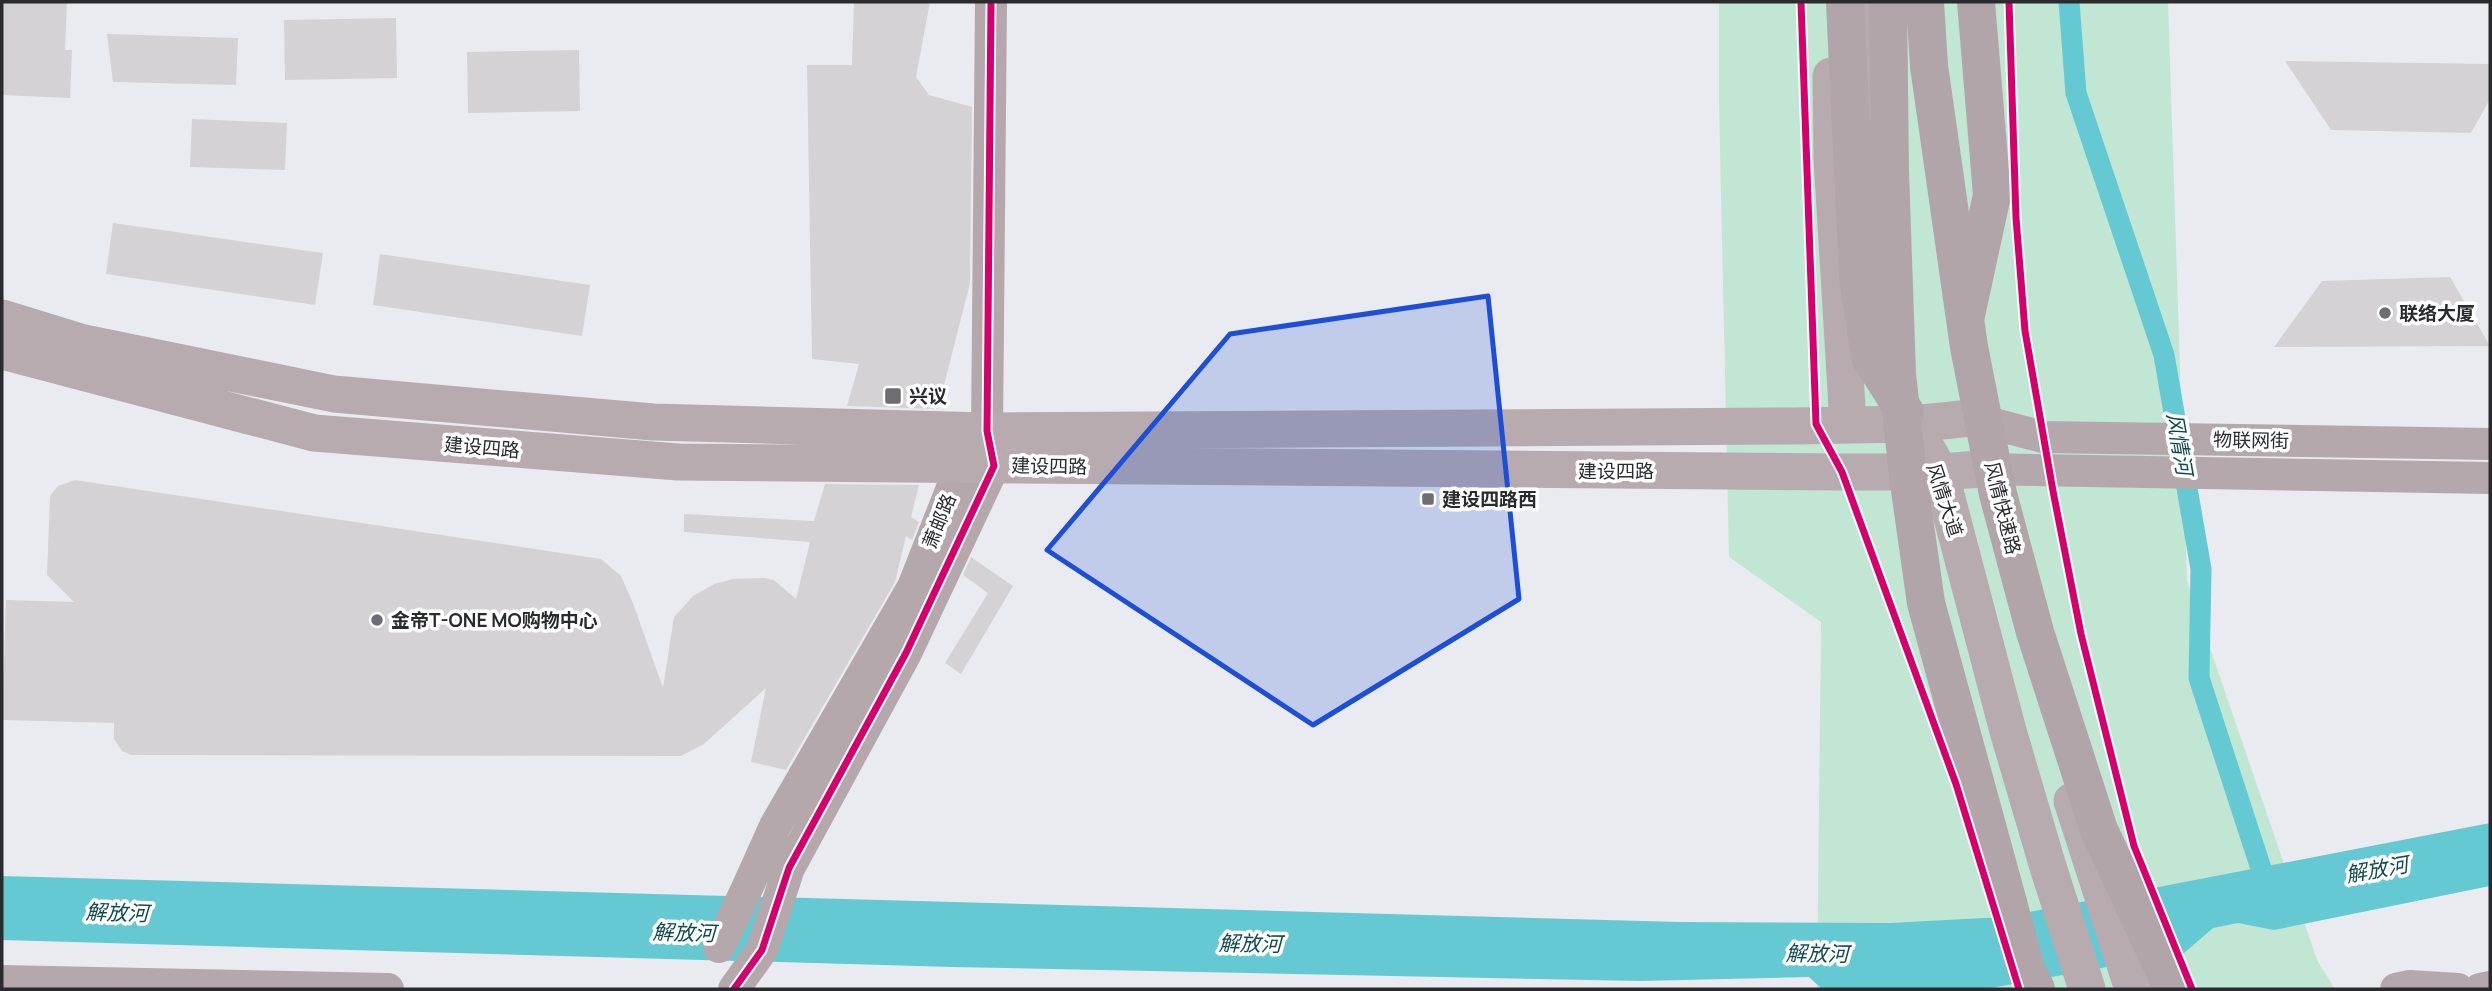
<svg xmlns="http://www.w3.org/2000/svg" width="2492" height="991" font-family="Manrope,'Noto Sans SC',sans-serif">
<rect width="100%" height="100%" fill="#eaebf1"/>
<path fill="#c1e6d3" d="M1719,2h449l19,579 130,379 18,29h-518l4,-367 -92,-65 -10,-455z"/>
<path fill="#65c9d4" d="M2490,823v63l-216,44 -36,-7 -25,5 -29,25 -199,36h-163l-13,-12 -169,4 -688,-14 -950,-27v-64l1677,46 211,1 113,-6z"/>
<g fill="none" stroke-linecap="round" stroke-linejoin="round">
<path stroke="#65c9d4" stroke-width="21" d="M2069,2l7,91 88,262 37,214 -2,109 69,212"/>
</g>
<path fill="#d4d2d4" d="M2,2h65l-2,48h7l-2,48 -68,-3z
M854,2h76l-14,75 13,18 43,12 -2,176 -32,126 -91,-3 12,-42 -47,-5 -5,-294h45z
M396,18l1,60 -112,2 -1,-60z
M107,34l131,4 -2,47 -123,-3z
M579,50l1,61 -112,2 -1,-61z
M2285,61l205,3v35l-19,34 -140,-3z
M192,119l95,4 -2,47 -95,-3z
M113,223l210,30 -8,52 -209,-31z
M380,254l210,31 -8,51 -209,-31z
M2450,277l40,69 -216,1 48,-66z
M75,480l526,79 20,17 12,27 30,85 11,-71 19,-21 21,-12 19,-5 32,-1 9,2 22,19 14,-57 -126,-10v-18l130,7 11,-37 94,1 -8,32 8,5 -7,18 -6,-4 -11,46 -109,188 -35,-8 15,-74 -62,56 -23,12 -550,-1 -9,-4 -8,-12v-16l-112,-3 4,-120 68,2 -27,-27 3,-79 8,-10z
M971,557l42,29 -52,88 -16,-11 43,-70 -25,-18z"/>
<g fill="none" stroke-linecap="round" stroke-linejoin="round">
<path stroke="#b4a8ac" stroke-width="32" d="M1971,418l72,19 447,7
M1981,469l509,9
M744,895l31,-69 138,-239 48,-122 4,-24
M2,981l386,8
M734,989l28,-39 27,-82 117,-215 88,-187 -7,-35 4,-429
M2396,989l14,-3 48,3
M2480,989l10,-2"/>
<path stroke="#b7abb0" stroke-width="37" d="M1868,2l4,169
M1831,76l1,82 16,266
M2,318l78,24 254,52 319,28 334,9 807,-5 119,-2 58,-6
M2,351l312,82 364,29 1164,10h98l41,-3
M1928,451l12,21 68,259 40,136 39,122
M2072,801l61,188"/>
<path stroke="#b1a5aa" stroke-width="38" d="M1845,2l13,274 12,81 35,55
M1966,315l26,-120 -16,-193"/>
<path stroke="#b4a8ac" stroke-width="32" d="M719,947l25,-52"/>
<path stroke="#b1a5aa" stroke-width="38" d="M1888,2l2,170 7,202 12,109 17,120 101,369 9,17
M1925,2l4,64 40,281 29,147 37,138 64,198 74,159"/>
<defs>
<path id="cycleway" d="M1801,2l15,422 26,48 114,312 63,205
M2009,2l7,216 9,113 28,160 28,143 53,212 58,143
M734,989l28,-39 27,-82 117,-215 88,-187 -7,-35 4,-429"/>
</defs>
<use href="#cycleway" stroke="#fff" stroke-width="11"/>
<use href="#cycleway" stroke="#d6006c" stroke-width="7"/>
</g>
<path fill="#1d4ed8" fill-opacity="0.2" stroke="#1d4ed8" stroke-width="5" stroke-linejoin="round" d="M1488,296l31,303 -206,126 -266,-175 183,-216z"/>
<g fill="#6d6e73" stroke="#fff" stroke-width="2.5">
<circle cx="2385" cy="313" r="7"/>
<rect x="884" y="387" width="18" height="18" rx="3.5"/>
<rect x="1421" y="492" width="14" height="14" rx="3.5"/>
<circle cx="377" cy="620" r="7"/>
</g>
<g text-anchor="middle" stroke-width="7" stroke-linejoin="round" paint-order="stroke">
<g font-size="19" font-weight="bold" fill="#2a2b2f" stroke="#fff" text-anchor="start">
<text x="2399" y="320">联络大厦</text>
<text x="909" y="403">兴议</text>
<text x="1442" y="506">建设四路西</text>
<text x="391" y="627">金帝T-ONE MO购物中心</text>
</g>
<g font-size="19" fill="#2a2b2f" stroke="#fff">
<text transform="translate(2251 440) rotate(1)" y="7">物联网街</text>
<text transform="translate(482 447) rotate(5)" y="7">建设四路</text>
<text transform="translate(1049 466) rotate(1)" y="7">建设四路</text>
<text x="1616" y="478">建设四路</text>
<text transform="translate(1945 500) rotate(72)" y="7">风情大道</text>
<text transform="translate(2003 508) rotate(76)" y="7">风情快速路</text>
<text transform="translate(939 521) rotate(-68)" y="7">萧邮路</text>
</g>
<g font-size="21" font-style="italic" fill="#104a50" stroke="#fff">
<text transform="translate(2179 444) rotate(80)" y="7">风情河</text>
<text transform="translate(2377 870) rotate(-10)" y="7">解放河</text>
<text transform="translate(117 913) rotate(2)" y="7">解放河</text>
<text transform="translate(684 933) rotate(2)" y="7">解放河</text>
<text transform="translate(1250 944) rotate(1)" y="7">解放河</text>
<text transform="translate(1817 954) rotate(1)" y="7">解放河</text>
</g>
</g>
<rect width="2492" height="991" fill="none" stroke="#2a2b2f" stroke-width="7"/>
</svg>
